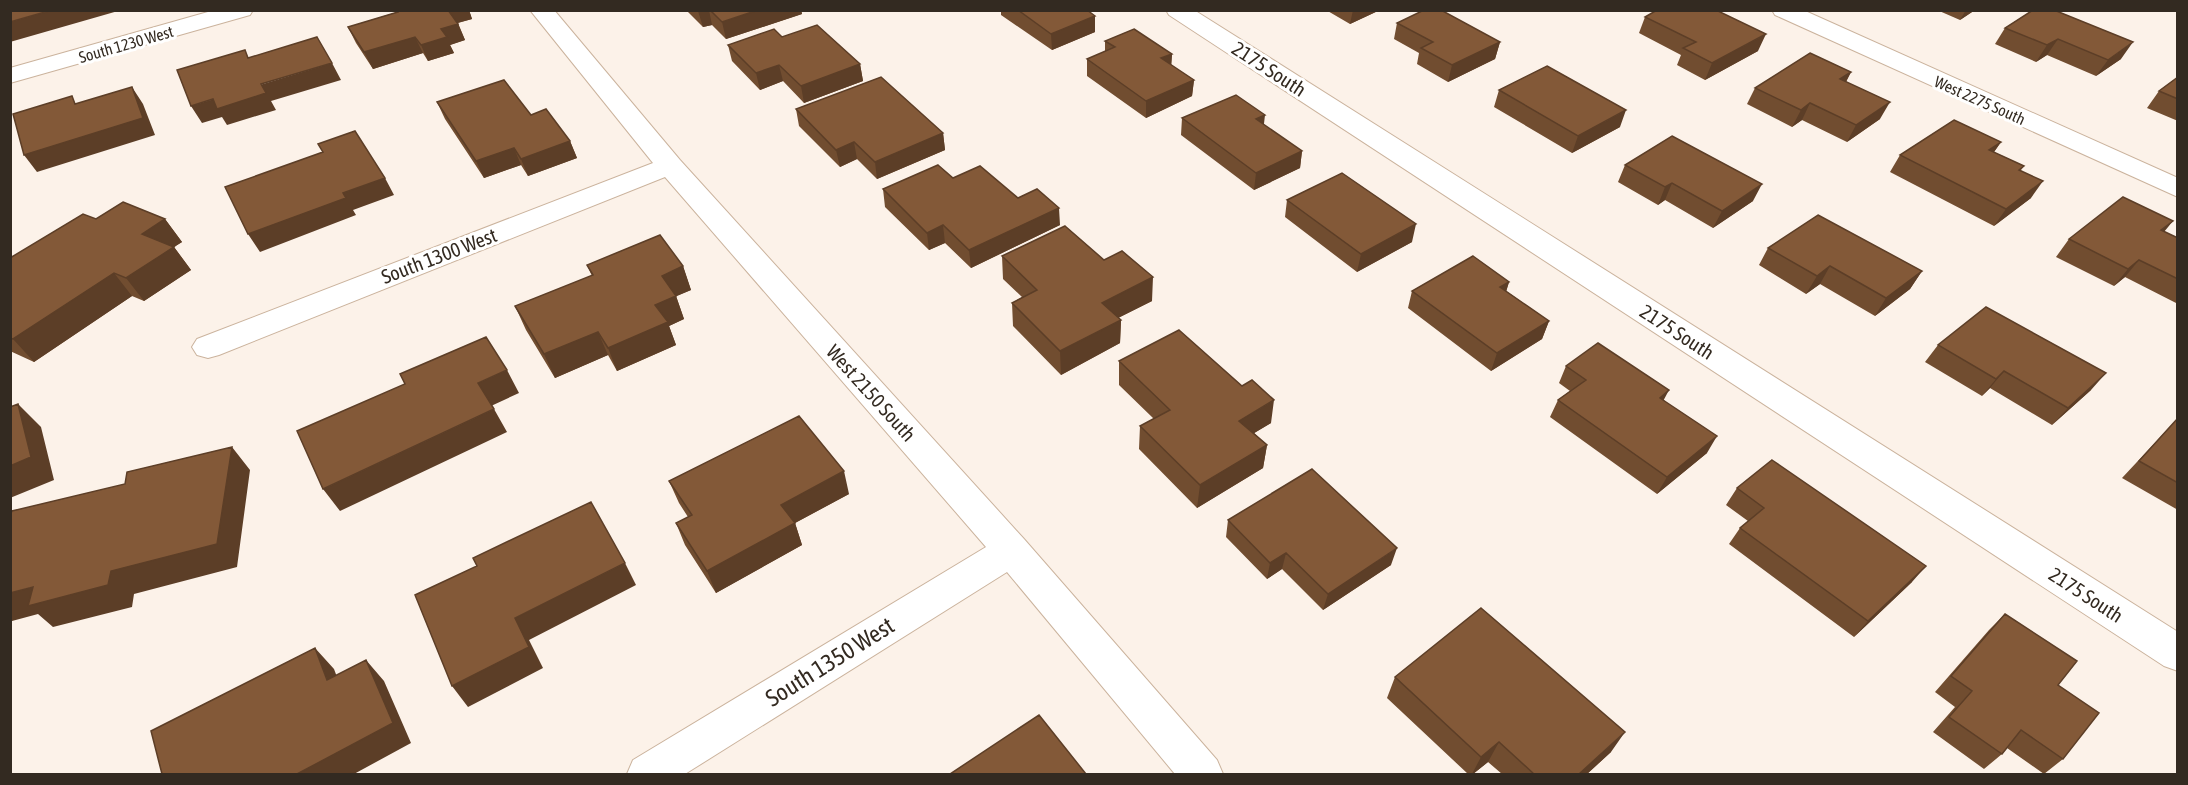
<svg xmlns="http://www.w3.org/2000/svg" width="2188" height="785" font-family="'Asap Condensed',sans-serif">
<rect width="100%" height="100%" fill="#fcf2e9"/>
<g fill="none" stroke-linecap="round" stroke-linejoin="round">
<defs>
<path id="minor" d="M215,10h38l-3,5 -240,68v-15z
M530,10h24l126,150 344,379 193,221 6,14h-48l-168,-202 -322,202h-58l6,-14 353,-213 -321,-370 -446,178 -11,3 -11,-3 -5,-8 5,-8 456,-176z
M1166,10h28l984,622v39l-14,-5 -995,-651z
M1772,10h31l375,168v19l-403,-182z"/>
</defs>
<use href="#minor" stroke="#cbb39d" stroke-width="2"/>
<use href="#minor" fill="#fff" fill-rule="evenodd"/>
</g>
<path fill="#714d30" d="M396,10h73l3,9 -14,4 7,17 -15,5 4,8 -26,8 -5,-8 -50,16 -17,-26 -8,-16 49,-15z
M686,10h115l1,4 -76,25 -14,-14 -9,2z
M1001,10h86l8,22 -43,18 -51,-35z
M1326,10h54l-30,14z
M1937,10h38l-15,10z
M2033,10l88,49 -25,17 -49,-21 -11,7 -41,-18 10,-16z
M1645,17l113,34 -53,29 -28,-15 4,-10 -42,-22z
M1397,23l103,19 -5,17 -47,23 -31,-18 2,-11 -25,-14z
M782,37l78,27 3,17 -59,22 -21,-22 -23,9 -28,-29 -4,-16z
M1105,41l67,13 -1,11 23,15 -2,16 -46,22 -59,-42v-17l18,-7z
M1851,72l-5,10 34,37 -33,23 -45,-22 -10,7 -45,-23 8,-16z
M2178,77v44l-31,-13 12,-17z
M1499,90l121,37 -48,26 -78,-46z
M437,102l94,13 39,26 7,17 -49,18 -7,-11 -37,13 -39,-59z
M796,109l147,24 2,17 -68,29 -20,-20 -17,8 -41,-41z
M1182,118l120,33 -2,17 -46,22 -73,-55z
M2001,142l-7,10 30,14 -3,4 10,28 -37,28 -104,-54 10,-17z
M1625,165l128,36 -40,27 -48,-28 -7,5 -40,-23z
M953,178l65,20 42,27 -89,43 -26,-25 -16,7 -44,-43 -2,-18z
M1287,200l125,42 -55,30 -72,-55z
M96,219h69l17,23 -8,5 17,23 -47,31 -12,-5 -98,66 -24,-11v-93z
M2164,232l14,6v66l-53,-27 -11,9 -58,-29 13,-18z
M1768,248l154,23 -12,18 -35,27 -55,-32 -14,10 -47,-29z
M1002,256l102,4 48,41 -34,17 3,2 -1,23 -59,32 -48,-49 -1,-23 10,-6 -19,-18z
M587,265l96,1 8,24 -15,6 8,23 -15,7 7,19 -59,26 -9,-16 -53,23 -29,-48 -11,-24 77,-30z
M1509,282l-3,9 43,30 -7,18 -51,32 -83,-63 4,-17z
M1938,345l153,45 -39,35 -62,-37 -8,8 -57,-34z
M1119,361l152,62 -17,10 13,12 -4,23 -66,40 -58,-59 1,-23 14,-7 -35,-34z
M1566,366l98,34 43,53 -50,41 -107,-77 8,-17 12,-9 -11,-8z
M2178,418v92l-56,-32z
M669,481l180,13 -54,29 7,22 -86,48 -31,-48 -9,-22 12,-6 -9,-14z
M1737,488l175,94 -58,55 -125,-93 11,-16 8,-7 -22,-16z
M1228,520l163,45 -68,45 -41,-41 -15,10 -41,-42z
M2005,614l53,71 5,74 -19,15 -37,-26 -5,6 -18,15 -51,-37 22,-25 -20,-15 54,-62z
M1395,677l216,75 -24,22h-85l-14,-12 -15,12h-5l-81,-76z"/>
<path fill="#5c3e27" d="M52,10h66v1l-108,31v-20z
M447,10h22l3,9 -19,5z
M700,10h9l3,15 -9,2 -5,-16z
M758,10h43l1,4 -76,25 -4,-17z
M1353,10h27l-30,14z
M1966,10h9l-15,10z
M1095,16v16l-43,18 -1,-16z
M458,24l7,16 -15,5 4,8 -26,8 -7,-16 20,-16z
M1766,34l-8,17 -53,29 7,-17z
M415,37l8,16 -50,16 -9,-17z
M2058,39l-11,16 -11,7 11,-17z
M1500,42l-5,17 -47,23 4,-17z
M2133,42l-12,17 -25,17 12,-16z
M1172,54l-1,16 -10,-12z
M332,63l9,17 -70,21 5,9 -49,15 -5,-8 -20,6 -11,-17z
M860,64l3,17 -59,22 -3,-17z
M779,65l4,16 -23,9 -4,-17z
M1851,72l-9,17 -2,-10z
M1194,80l-2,16 -46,22v-17z
M132,87l11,17 12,31 -118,37 -13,-17z
M1890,102l-10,17 -33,23 9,-17z
M1810,103l-8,17 -10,7 9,-17z
M1626,110l-6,17 -48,26 6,-17z
M1265,115l-2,17 -7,-13z
M943,133l2,17 -68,29 -2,-17z
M570,141l7,17 -49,18 -7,-17z
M854,142l3,17 -17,8 -4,-17z
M2001,142l-12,17v-9z
M514,148l7,17 -37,13 -8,-17z
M1302,151l-2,17 -46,22 2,-17z
M385,178l9,17 -41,15 3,5 -96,37 -12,-18 95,-41z
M2043,181l-12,17 -37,28 12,-17z
M1672,183l-7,17 -7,5 7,-18z
M1762,184l-9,17 -40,27 9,-17z
M1059,208l1,17 -89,43 -2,-18z
M165,219l17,23 -8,5 17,23 -47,31 -18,-23 16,-44z
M2173,221l-14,17 2,-8z
M1416,224l-4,18 -55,30 4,-18z
M943,225l2,18 -16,7 -2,-17z
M2139,260l-14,17 -11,9 14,-17z
M683,266l8,24 -21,9 -8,-23z
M1830,266l-10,18 -14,10 11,-18z
M1922,271l-12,18 -35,27 11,-18z
M114,273l18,23 -98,66 -21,-23z
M1153,277l-1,24 -50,25v-23z
M1509,282l-5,17 -4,-12z
M676,296l8,23 -15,7 7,19 -59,26 -9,-23 47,-43z
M1121,320l-1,23 -59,32 -1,-24z
M1549,321l-7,18 -51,32 6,-18z
M598,332l10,23 -53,23 -11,-24z
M507,370l12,23 -28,13 -13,-23z
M2004,371l-14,17 -8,8 14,-17z
M2106,373l-15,17 -39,35 16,-17z
M1669,390l-9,17v-9z
M1274,400l-3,23 -35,21 3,-23z
M18,404l23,23 13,53 -44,18v-32z
M494,409l13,23 -167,79 -17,-22z
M1717,436l-10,17 -50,41 10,-17z
M1267,445l-4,23 -66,40 3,-23z
M232,447l18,23 -13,97 -103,27 -2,13 -79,20 -15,-13 -26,7 -2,-1v-27l23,-6z
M844,471l5,23 -54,29 7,22 -86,48 -9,-22 74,-66z
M1397,548l-6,17 -68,45 5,-16z
M1286,553l-4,16 -15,10 3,-16z
M625,563l11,22 -107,55 14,28 -75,39 -16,-21 63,-68z
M1926,566l-14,16 -58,55 14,-16z
M315,648l19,21 12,32 -19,-21z
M366,660l18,21 27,62 -57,31h-57z
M1625,732l-14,20 -24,22h-8z
M1499,742l-11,20 -15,12h-1l9,-17z"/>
<path fill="#835938" stroke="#5c3e27" stroke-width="1.5" d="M10,10h42l-42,12z
M397,10h51l10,14 -17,5 6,8 -26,8 -6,-8 -51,15 -16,-25 50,-15z
M710,10h48l-36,12z
M1018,10h69l8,6 -44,18z
M1424,10h17l59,32 -48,23 -31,-17 12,-6 -36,-19z
M1657,10h59l50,24 -54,29 -29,-15 13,-6 -51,-25z
M2033,10h21l79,32 -25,18 -50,-21 -11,6 -42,-17z
M817,25l43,39 -59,22 -22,-21 -23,8 -28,-28 46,-16 8,8z
M1134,29l38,25 -11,4 33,22 -48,21 -59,-42 28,-12 -10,-6z
M317,37l15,26 -71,21 5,9 -49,16 -4,-10 -22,7 -14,-36 68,-20 3,8z
M1810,53l41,19 -11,7 50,23 -34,23 -46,-22 -9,7 -46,-22z
M1547,66l79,44 -48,26 -79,-46z
M881,77l62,56 -68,29 -21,-20 -18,8 -40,-41z
M2178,77v22l-19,-8z
M504,80l27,35 15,-6 24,32 -49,18 -7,-11 -38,13 -39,-59z
M132,87l11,31 -119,37 -11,-41 59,-18 3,8z
M1236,95l29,20 -9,4 46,32 -46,22 -74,-55z
M1954,120l47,22 -12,8 35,16 -5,4 24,11 -37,28 -106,-54z
M355,131l30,47 -42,15 3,5 -98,36 -23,-47 98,-35 -5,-8z
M1672,136l90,48 -40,27 -50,-28 -7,4 -40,-22z
M938,165l15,13 27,-12 38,32 19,-9 22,19 -90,42 -26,-25 -16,8 -44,-44z
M1342,173l74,51 -55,30 -74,-54z
M2123,197l50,24 -12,9 17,8v41l-39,-19 -11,9 -59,-30z
M123,202l42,17 -23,15 32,13 -48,31 -12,-5 -101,66 -3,-1v-80l73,-44 13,5z
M1818,215l104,56 -36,27 -56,-32 -13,10 -49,-28z
M1065,226l39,34 18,-9 31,26 -51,26 19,17 -61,31 -48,-48 25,-13 -35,-34z
M660,235l23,31 -21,10 14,20 -21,9 13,17 -60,26 -10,-16 -54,22 -29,-48 78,-31 -6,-10z
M1473,256l36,26 -9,5 49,34 -52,32 -85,-62z
M1986,307l120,66 -38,35 -64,-37 -8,8 -58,-34z
M1179,330l63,56 10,-6 22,20 -35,21 28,24 -67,40 -60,-59 30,-16 -51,-49z
M486,337l21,33 -29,13 16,26 -171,80 -26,-58 108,-47 -5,-10z
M1598,343l71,47 -9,8 57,38 -50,41 -109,-77 28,-20 -20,-14z
M18,404l13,53 -21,9v-59z
M799,416l45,55 -63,34 14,18 -88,48 -31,-48 16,-8 -23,-34z
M2178,418v65l-39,-22z
M232,447l-15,97 -106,27 -3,14 -80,21 5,-19 -23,6v-77l2,-5 113,-27 2,-12z
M1772,460l154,106 -58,55 -128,-93 24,-20 -27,-20z
M1312,469l85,79 -69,46 -42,-41 -16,10 -42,-43z
M591,502l34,61 -110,55 14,29 -77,39 -37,-91 62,-29 -4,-8z
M1481,608l144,124 -46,42h-45l-35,-32 -18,15 -86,-80z
M2005,614l72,47 -19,24 41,28 -36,46 -42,-29 -19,24 -53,-37 23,-26 -21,-15z
M315,648l12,32 39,-20 27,63 -96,51h-135l-11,-43z
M1039,715l47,59h-136z"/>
<g text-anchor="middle" stroke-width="6" stroke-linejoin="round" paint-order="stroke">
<g font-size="16" fill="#332a21" stroke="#fff">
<text transform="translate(126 44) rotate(-16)" y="6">South 1230 West</text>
<text transform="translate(1980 100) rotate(24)" y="6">West 2275 South</text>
</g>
<g font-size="20" fill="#332a21" stroke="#fff">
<text transform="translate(1269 69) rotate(33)" y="7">2175 South</text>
<text transform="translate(439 256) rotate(-21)" y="7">South 1300 West</text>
<text transform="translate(1677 332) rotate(33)" y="7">2175 South</text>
<text transform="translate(871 393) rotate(48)" y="7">West 2150 South</text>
<text transform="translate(2086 595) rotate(33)" y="7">2175 South</text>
</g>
<g font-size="24" fill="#332a21" stroke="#fff">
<text transform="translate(830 662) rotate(-32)" y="8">South 1350 West</text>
</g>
</g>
<rect width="2188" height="785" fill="none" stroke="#332a21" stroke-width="24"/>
</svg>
